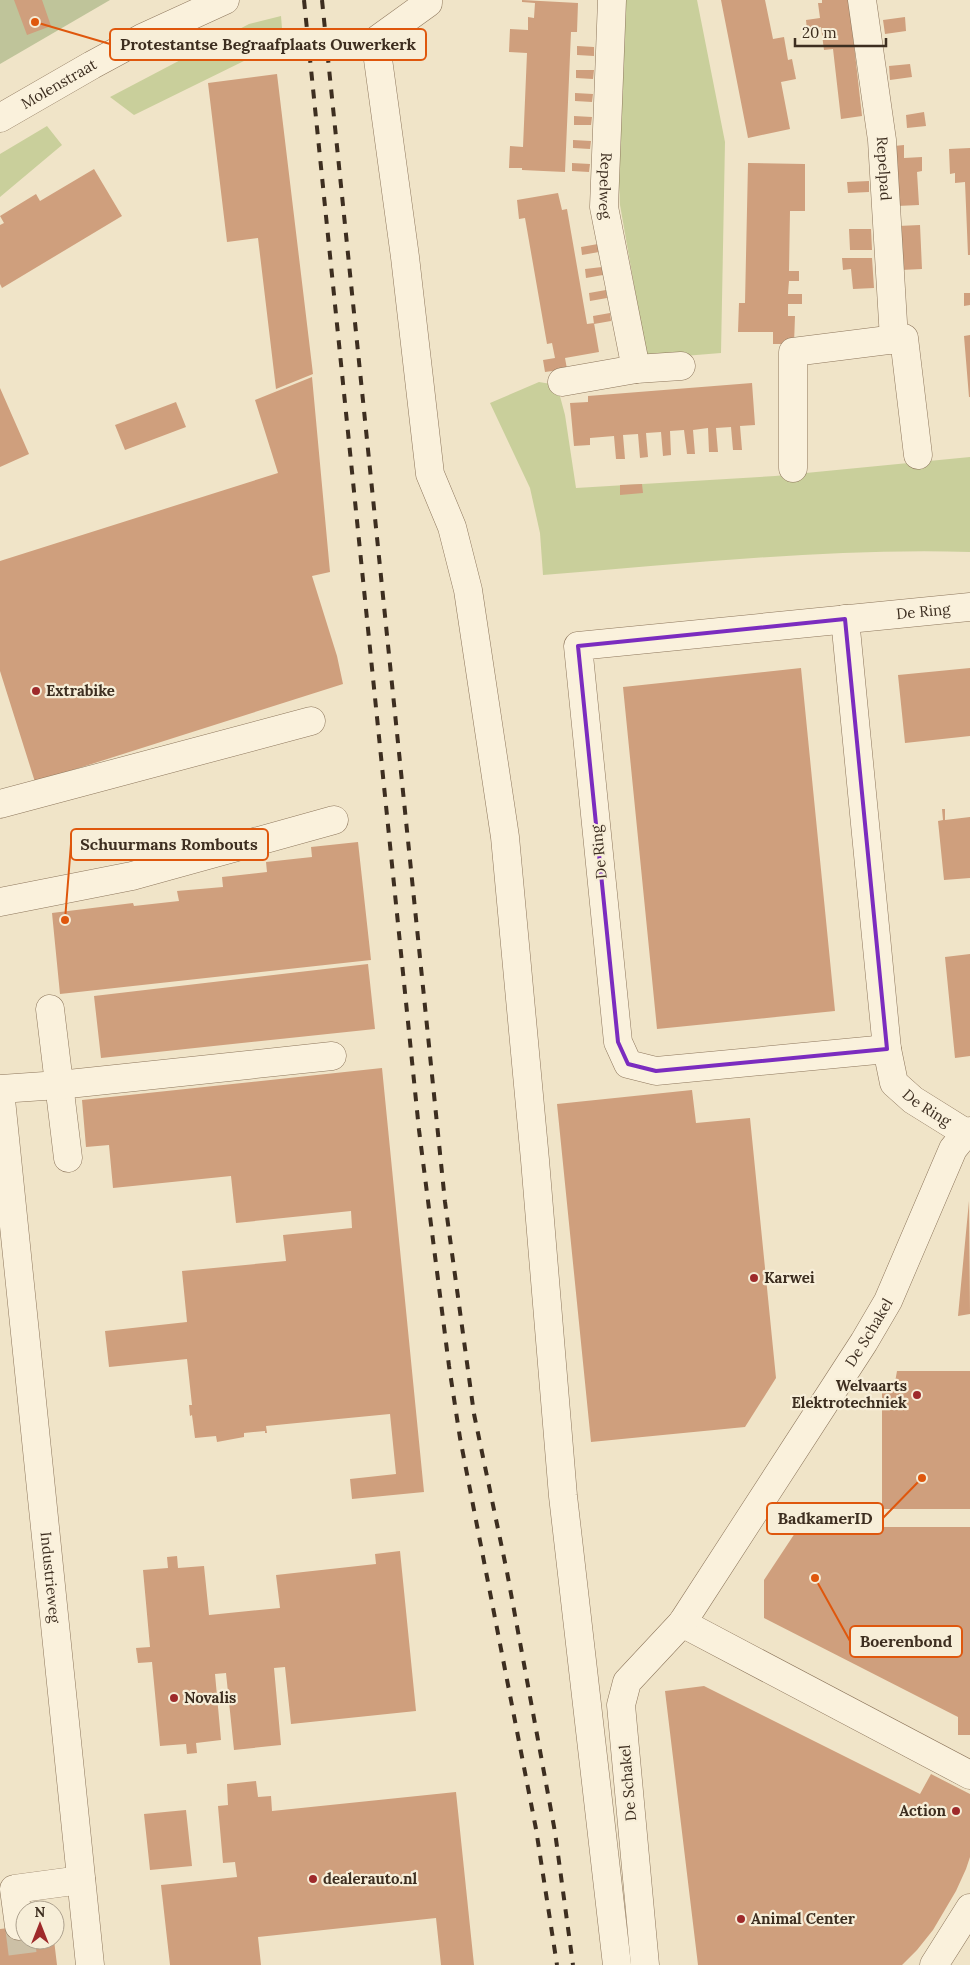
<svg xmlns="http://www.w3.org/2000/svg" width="970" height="1965" font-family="Lora,serif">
<rect width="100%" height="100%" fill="#f0e4c8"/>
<path fill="#c9cf9b" d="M625,0h72l28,142 -4,211 -74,6 -27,-154 -2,-47z
M281,16l3,37 -36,6 -114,56 -24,-18 139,-73z
M47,126l15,19 -62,52v-43z
M539,382l18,3 8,30 11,73 199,-12 195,-19v95c-143,-4 -285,12 -427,23l-3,-42 -10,-45 -40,-85z"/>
<path fill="#bfc49a" d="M0,0h110l-110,64z"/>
<path fill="#cf9f7d" d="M14,0h28l9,26 -24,9z
M522,0l56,3 -1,29h-6l-6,140 -43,-2v-2h-13l1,-22 13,1 4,-94 -18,-1 1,-23 18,1v-13l6,1 1,-15 -13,-1z
M721,0h44l8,39 11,-2 4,23 4,-1 4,20 -15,3 9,47 -42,9z
M822,0h27l13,116 -21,3 -8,-70 -9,1 -3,-23 -14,3 -1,-10 14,-2 -2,-15h4z
M905,17l1,14 -21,3 -2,-14z
M577,46l17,1v9l-17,-1z
M910,64l2,13 -22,3 -1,-14z
M576,70h18l-1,9 -17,-1z
M277,74l36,300 -37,15 -18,-151 -31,4 -19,-159z
M575,93l18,1 -1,8 -17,-1z
M924,112l2,14 -19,2 -1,-13z
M574,116l18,1 -1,8h-17z
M573,140l18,1 -1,8 -17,-1z
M904,145v13l18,-1v14l-5,1 2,33 -22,1 -3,-60z
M970,148v107h-2l-3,-73 -10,1v-10l-5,1 -1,-25z
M572,163l18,1 -1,8 -17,-1z
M748,163l57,1v47h-15l-1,60h10v10h-10l-1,13h14v10h-14v12h7l-1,28h-21v-12h-35l1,-29h6z
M94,169l28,47 -120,72 -2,-4v-59l4,-2 -4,-7 36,-22 4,7z
M869,181v11l-21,1 -1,-11z
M558,193l4,17 5,-1 20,115 7,-1 5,29 -34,6 2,11 -22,3 -2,-12 12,-2 -3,-15 -5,1 -22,-126 -6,1 -2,-19z
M920,225l2,44 -21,1 -3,-44z
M849,229h22l1,21h-22z
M598,244l1,8 -17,3 -1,-8z
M842,258h30l2,30 -21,1 -2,-20 -8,1z
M602,267l1,8 -17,3 -1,-9z
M606,290l1,8 -17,3 -1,-8z
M964,293h6v12l-6,1z
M610,313l1,8 -17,3 -1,-8z
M970,335v62h-1l-5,-61z
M312,377l18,195 -18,4 25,80 6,28 -308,98 -35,-111v-110l278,-88 -23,-73z
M752,383l3,42 -15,1 2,24h-9l-2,-23 -15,1 2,24h-9l-1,-24 -15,2 2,24h-8l-3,-24 -14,1 1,24 -8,1 -2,-24 -15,1 2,24 -8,1 -2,-24 -15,1 2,24h-9l-2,-23 -24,2v7l-16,1 -4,-43 18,-1v-6z
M0,388l29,66 -29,13z
M176,402l10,25 -61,23 -10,-25z
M642,484l1,9 -23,2v-10z
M801,668l34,343 -178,18 -34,-342z
M970,668v68l-65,7 -7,-68z
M942,809h3v11l25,-3v61l-26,2 -6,-59 5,-1z
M358,842l13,118 -311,34 -8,-81 81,-10 1,3 45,-5 -2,-10 46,-4 -1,-10 45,-5 -1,-10 46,-5 -1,-10z
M970,954v102l-15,2 -10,-101z
M368,964l7,65 -274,29 -7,-62z
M382,1068l42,424 -72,7 -2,-20 46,-5 -6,-60 -124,12 1,7h-2v-2l-21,2v4l-27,5 -1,-6 -21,2 -3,-23 -2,1 -1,-11h3l-5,-46 -78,8 -4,-36 82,-9 -5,-51 104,-10 -3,-26 69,-7 -1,-17 -115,12 -5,-47 -118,12 -4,-43 -23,2 -4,-47z
M692,1090l4,33 54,-5 26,260 -31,49 -154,15 -34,-338z
M969,1201l1,113 -12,2z
M897,1371h73v138h-90v-2h2v-115l9,-1 3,-3z
M799,1527h171v208h-12v-18l-194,-99v-38z
M400,1551l16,160 -125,13 -6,-57 -11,1 7,77 -47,5 -8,-77 -11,1 6,66 -25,3 1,10 -10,1 -1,-10 -26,2 -8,-84 -14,1 -2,-15 14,-1 -7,-77 25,-2 -1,-11 10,-1 1,12 26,-2 5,49 71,-7 -4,-33 100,-11 -1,-10z
M704,1686l216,108 11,-20 39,20v63l-4,12 -10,22 -23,39 -16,20 -15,15h-204l-33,-274z
M256,1781l2,16 13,-1 1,15 184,-19 18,173h-33l-5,-47 -178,19 3,28h-91l-9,-80 76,-8 -2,-15 -12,1 -5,-57 10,-1 -1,-21z
M186,1810l6,56 -42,4 -6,-56z
M25,1926v14h29l3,25h-57v-36z"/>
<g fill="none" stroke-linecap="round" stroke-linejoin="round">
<path stroke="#ccc0a6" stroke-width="28" stroke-dasharray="28 14" stroke-linecap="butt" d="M19,1926l5,39"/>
<defs>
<g id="minor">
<path d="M428,0v3l-50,36 -1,13 28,205 25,217 22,53 16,63 37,247 30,323 28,336 54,469"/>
<path id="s1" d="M612,0l-8,207 32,162 45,-3"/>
<path id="s2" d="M862,0l20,140 12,199"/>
<path id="s3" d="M0,118l92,-53 50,-27 83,-38"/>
<path d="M562,382l74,-13"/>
<path d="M793,468v-116l111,-14 14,117"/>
<path id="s4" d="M845,619l42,430 7,34 19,17 53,33"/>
<path d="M0,804l311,-83"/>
<path d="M0,902l132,-26 202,-56"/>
<path d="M50,1009l18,149"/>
<path id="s5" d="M887,1049l-231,22 -28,-7 -10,-22 -40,-396 392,-39"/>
<path d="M0,1089l59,-4 273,-29"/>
<path id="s6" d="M0,1090l90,875"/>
<path d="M682,1623l288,152"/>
<path d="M19,1926l-5,-37 67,-9"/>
<path id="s7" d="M645,1965l-24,-260 6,-23 55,-59 182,-281 24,-41 65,-152 13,-16 4,-2"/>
<path d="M934,1965l36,-57"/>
</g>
</defs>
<use href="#minor" stroke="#8d765c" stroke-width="29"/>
<use href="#minor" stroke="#faf1dc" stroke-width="28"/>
<path stroke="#3d2e20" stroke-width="4" stroke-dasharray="9 9" stroke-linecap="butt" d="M304,0l115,1130 30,236 11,72 76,391 21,136
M322,0l123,1202 29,212 33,158 48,260 18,133"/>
</g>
<path fill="none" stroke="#7b2cbf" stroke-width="4" stroke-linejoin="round" d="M845,619l42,430 -231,22 -28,-7 -10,-22 -40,-396z"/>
<g fill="#9e2a2b" stroke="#f7eed8" stroke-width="2">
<circle cx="36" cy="691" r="5"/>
<circle cx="754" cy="1278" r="5"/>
<circle cx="917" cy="1395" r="5"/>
<circle cx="174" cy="1698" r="5"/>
<circle cx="956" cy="1811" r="5"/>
<circle cx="313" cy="1879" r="5"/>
<circle cx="741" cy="1919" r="5"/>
</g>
<g text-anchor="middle" stroke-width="4.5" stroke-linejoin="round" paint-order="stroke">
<g font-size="15" fill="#3d2e20" stroke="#f7eed8">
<text dy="5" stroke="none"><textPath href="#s3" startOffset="68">Molenstraat</textPath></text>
<text dy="5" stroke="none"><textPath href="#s2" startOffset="170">Repelpad</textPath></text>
<text dy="5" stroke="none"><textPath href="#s1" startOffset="186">Repelweg</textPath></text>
<text dy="5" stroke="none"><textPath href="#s5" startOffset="1030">De Ring</textPath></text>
<text transform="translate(599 852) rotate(-96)" y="5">De Ring</text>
<text dy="5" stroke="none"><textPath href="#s4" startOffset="508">De Ring</textPath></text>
<text dy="5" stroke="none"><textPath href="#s7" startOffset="711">De Schakel</textPath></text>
<text dy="5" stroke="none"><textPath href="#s6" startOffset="490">Industrieweg</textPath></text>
<text transform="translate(628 1783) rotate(-95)" y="5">De Schakel</text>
</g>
<g font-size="15" font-weight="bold" fill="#3d2e20" stroke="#f7eed8" text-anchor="start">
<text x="46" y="696">Extrabike</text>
<text x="764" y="1283">Karwei</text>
<text x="907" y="1391" text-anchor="end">Welvaarts<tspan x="907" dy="17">Elektrotechniek</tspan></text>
<text x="184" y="1703">Novalis</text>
<text x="946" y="1816" text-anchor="end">Action</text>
<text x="323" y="1884">dealerauto.nl</text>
<text x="751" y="1924">Animal Center</text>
</g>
</g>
<path fill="none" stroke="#df570d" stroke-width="2" d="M35 22L110 44M65 920L71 844M922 1478L883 1518M815 1578L850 1641"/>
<g fill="#df570d" stroke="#f7eed8" stroke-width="2">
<circle cx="35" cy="22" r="5"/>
<circle cx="65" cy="920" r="5"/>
<circle cx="922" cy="1478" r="5"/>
<circle cx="815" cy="1578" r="5"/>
</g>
<g fill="#f7eed8" stroke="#df570d" stroke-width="2">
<rect x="110" y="29" width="316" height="31" rx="5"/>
<rect x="71" y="829" width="197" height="31" rx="5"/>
<rect x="767" y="1503" width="116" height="31" rx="5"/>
<rect x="850" y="1626" width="112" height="31" rx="5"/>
</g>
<g font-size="16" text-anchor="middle" font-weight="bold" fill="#3d2e20">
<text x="268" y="50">Protestantse Begraafplaats Ouwerkerk</text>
<text x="169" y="850">Schuurmans Rombouts</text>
<text x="825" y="1524">BadkamerID</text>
<text x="906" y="1647">Boerenbond</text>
</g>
<g transform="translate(40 1925)"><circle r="24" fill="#f7eed8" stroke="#ada18e"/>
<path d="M0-4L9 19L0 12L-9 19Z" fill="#9e2a2b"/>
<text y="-8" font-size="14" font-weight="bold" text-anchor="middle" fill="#3d2e20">N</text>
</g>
<path d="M795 38v8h91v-8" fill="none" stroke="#3d2e20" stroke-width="2.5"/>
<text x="802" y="38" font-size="15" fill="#3d2e20" stroke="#f7eed8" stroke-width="4" paint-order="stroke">20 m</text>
</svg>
